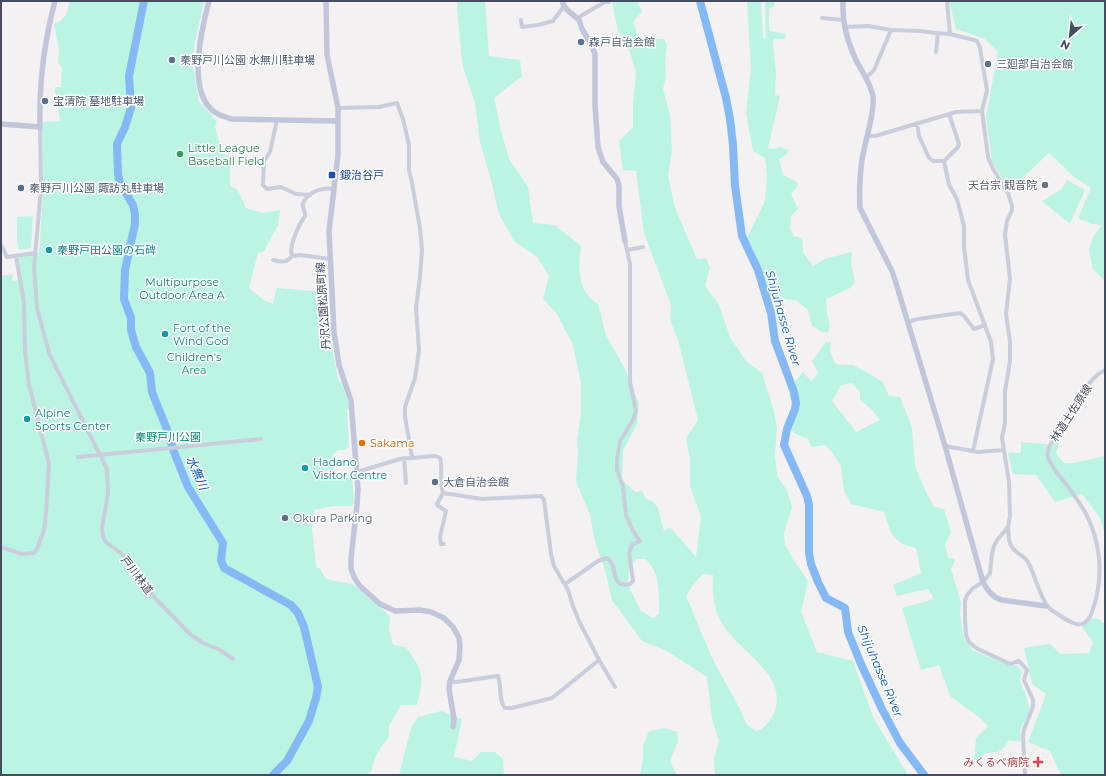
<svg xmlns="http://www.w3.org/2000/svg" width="1106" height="776" font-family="Montserrat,'Noto Sans JP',sans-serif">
<rect width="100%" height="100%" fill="#f3f1f1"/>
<path fill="#bcf4e4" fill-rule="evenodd" d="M69,1h135l-10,46 -1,20 6,34 18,21 -2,5 8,27 7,1v31l8,4 8,18 17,5 17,-3 -2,15 -14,26 -6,2 -9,35 16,13 6,2 1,3 5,-18 50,4c2,31 4,59 12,90l2,-1 9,28 -3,1 2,37 -4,3h-7l-5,4 1,19 6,5 12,-1 2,25 -2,4h-19l-19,4 -2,19 4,37 1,2h3l5,10 9,3 19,3 37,32 -1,14 4,15 13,2c17,25 19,27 11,58h-16l-12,21v12c-10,9 -15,20 -18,34l-7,3h-363v-499l12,-2 -1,7 10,-1 -4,-23 21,-4 4,-59 -1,-71 1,-1 17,-1 -3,-25 -2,-3v-6h6l1,-20 -4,-5 1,-12 -5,-26c11,-4 14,-12 15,-23z
M458,1h27l4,55 31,4 2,16 -28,22 7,33 8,28 19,28 5,36 22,2 26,21c-3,21 -4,46 17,58l8,31 19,34 14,34 -2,21 -14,27 -1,29 13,12 7,-1 4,8 7,3 5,6 6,23 6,-4 26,30 5,-40 -11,-31v-27l-4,-21 12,-18 -20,-80 -8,-20 1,-15 -27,-72 -8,-62 -13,-1 -4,-29 14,-14v-24l3,-30 -7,-24 -11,-18 -6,-30h25l5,11 -9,10 6,16 25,1 3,6 -2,17 1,14 -3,13 7,26 2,35 -4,26 7,32 22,51 9,-1 4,10 -5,18 13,17 13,36 15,22 16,12 12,38 3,18 -2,26 2,21 10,14 5,17 -8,26 1,11 8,15 15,22 -7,31 16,40 36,9 20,56 35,58h-193l-1,-18 5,-16 -7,-22 -5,-42 -40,-26 -25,-10 -30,-41 -7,-30 -10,-28 -5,-28 -14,-32 2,-28 -1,-13 4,-29v-28l-8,-39 -16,-31 -14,-15 6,-23 -11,-18 -24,-17 -15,-27 -8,-34 -11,-38 -5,-39 -12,-36 -2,-15 -4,-45zM636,559h9c16,13 14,36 14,55l-6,4 -13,-8 -12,-25 1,-15zM703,574l10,1c-1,16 0,31 7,45 15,30 72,55 53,95 -4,8 -9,14 -17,16l-5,-3 -5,-5 -6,-14 -27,-49 -27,-64 11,-16z
M747,1h14l2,37h3l-1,-36 1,-1 8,1v4l-5,3v22l17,3 -1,5h-11l-1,3 3,31 -1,22 5,1 -12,52 7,1 4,-2 10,3 -4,6 -6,3 4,16 14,7 1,4 -7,8 7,15 -7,7 -1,13 4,7 8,2 1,14 10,14 12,-7 27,-7 -1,12 3,12v7l-4,5 -24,11 1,14 3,12 -2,7h-6l-10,-6 -4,-16 -11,-9 -27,-5 -17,-47 -6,-11 18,-37 2,-26 -2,-17 -12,-7 -7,-38 5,-44z
M949,1h156v280l-12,-12 -4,-19 4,-13 9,-12 -10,-1 -14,-6 13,-30 -17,-11 -25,-24 -31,29 -14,-1 -12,-19 -6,-45 12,-65 -13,-13 -29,-10z
M1067,180l18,10 -15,34 -28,-23 20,-12z
M33,216l-2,32 -12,2 -2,-9v-24z
M826,342h5l-1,9 4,11 4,3h15l17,9 13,8 6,14 11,1 12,31 3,38 11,26 8,15 10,2 7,23 -6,13 3,12 7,3 -4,9 10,33 -1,13 4,23 8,12 39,16 4,-1 3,1 4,5 -2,10 5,12 5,17 -10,20 1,12 -12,-2c-7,13 -12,13 -25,13l-3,13 -7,-5 2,-23 12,-12 -8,-8 -30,-22 -11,-31 -18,5 -19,-62 32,-9 -6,-10 -31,7 -4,-11 28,-12 -5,-25c-25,-6 -24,-14 -32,-36l-33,-8 -7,-13 -3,-25 -9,-14 -7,-7 -14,2 -3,-8 -14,-6 -8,-11 1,-6 9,-5 2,-4 -7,-6 -2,-6 5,-12 9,-11 8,9 7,-8 -6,-12zM852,383l8,9v8l11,9 9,11 -24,12 -24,-31 9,-16z
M1068,425l-9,17 -3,12 8,9h9l32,-7v79l-5,-17 -18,-24 -27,8 -19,-27 -23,-1 -5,-21h13v-11l26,2 3,4 14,-21z
M1090,618l9,1 6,5v151h-44l-11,-24 -22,-9 18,-48 -14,-10 -8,-36 26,-4 11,10 28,-1 4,-11 -11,-15z
M441,711l21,8 -8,38 18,4 9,-9h14l8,7 1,16h-105l12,-47 7,-11z
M665,728l12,4 1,9 -8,20 7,14h-37l3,-15v-14l6,-15z"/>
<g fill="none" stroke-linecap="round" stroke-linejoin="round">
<path stroke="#84b9f5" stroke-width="8" d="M144,1l-15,75 2,32 -6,19 -8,17 1,31 3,10 12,20 2,9v10l-10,46 -1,29 7,19v12l5,17 14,26 2,19 16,40 6,20 14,35 35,56 -2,17 3,8 67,37 7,8 6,14 14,60 -2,11 -7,23 -22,40 -14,14
M700,1l26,97 4,21 3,26 2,41 7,50 16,34 13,43 4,28 19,51 2,11 -1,6 -8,20 -3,16 23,51 2,9v48l2,11 7,18 8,16 19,10 3,24 13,32 21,45 18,34 24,32"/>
<path stroke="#c9cddc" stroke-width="4" d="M947,1l3,33
M577,18l28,-16h4
M822,18l21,2
M521,20l1,7 16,-2 15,-4 11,-15
M844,27l24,-1 23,4 29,1 15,2 15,1 24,6 3,1 3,7 7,42 -5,21 6,46 5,12 15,24 4,13v4l-5,11 -2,13 5,45 -4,35 4,28v19l-5,30v32l-3,15 7,44 1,34 -2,11 -10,12 -4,7 -2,8 -2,19 -7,9 -10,6 -6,7 -2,6v17l1,17 3,7 7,6 34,16 8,-3 3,2 6,7 -3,10 9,20v6l-9,24 -1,6 2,39
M936,52l2,-19
M866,78l8,-8 17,-40
M338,108l41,-1 18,-4 6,16 6,26v25l3,13 8,45 2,22 -2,27 -4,31 3,42 -4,28 -10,29v10l7,40
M277,120l-7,32 -6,9 -1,24 4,4 14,-2 15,7 14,1
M917,123l2,13 10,22 4,3h11l14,-14 1,-3 -10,-30
M40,127l1,62 -7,78 3,41 12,45 58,116 1,24 -6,35 1,9 3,5 17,13 31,42 37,38 12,8 17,7 13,9
M867,136h8l81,-24 26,-1
M944,161l5,24 8,14 7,27v21l4,33 23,62 2,17 -20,92
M1,245l6,12 28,-4
M627,250l16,-3
M292,256c-3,-8 4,-24 8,-32 2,-3 4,-6 5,-8 1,-5 -5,-10 -1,-15 6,-10 19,-14 30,-12
M273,260c8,2 14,3 19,-4l8,-1 30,4
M908,322l10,-3 42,-6 4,3 10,13 11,-4
M945,446l33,6 26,-2
M404,458l2,25
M357,472l43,-13 35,-3 5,2c3,12 -1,23 3,35l-6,11 1,2 8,5 -6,26 1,7h3
M443,493l39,6 59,-3 3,4 7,54 3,12 14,24 5,16 6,15 20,39 -47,38 -40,10h-7c-7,-8 -3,-22 -7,-32l-42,6 -6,-1
M1008,527c1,13 0,19 11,27 3,2 7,4 9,8 7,13 10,29 18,42 2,5 9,8 13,11 16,11 27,16 34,-6 11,-32 8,-68 -8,-97 -5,-9 -11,-17 -17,-25 -6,-9 -17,-19 -20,-30 0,-3 -1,-4 0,-6 2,-12 38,-65 47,-74 3,-3 6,-5 10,-7
M1,547l21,7 12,-1 3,-4 7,-19 2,-17 3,-49 -20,-79 -4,-34 -1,-48 -8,-47
M565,584l33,-23 9,-3c12,8 2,31 23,26l3,-3 -4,-28 3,-8 8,-4 -7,-10 -7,-16 -3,-28 -6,-17v-11l3,-18 13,-21 3,-9 -6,-29v-118l-5,-23
M599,660l16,27"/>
<path stroke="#c2c6db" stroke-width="5.5" d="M209,1c-7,27 -21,84 1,107 5,6 14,9 22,11l106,2
M326,1l1,54 11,53v47l-9,76 5,101 5,33 12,36 7,88 -1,16 -6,53v11l4,10 5,7 20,18 15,7 25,-1 11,2 13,6 9,9 6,11 1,7 -1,15 -9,21 -1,8 5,30 -1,8
M562,1c3,10 10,12 17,19l3,9 9,15 4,10v51l3,42 5,15 14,17 2,7v20l6,35
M843,1c-1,22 4,39 13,59 6,12 14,22 17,36 2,15 -6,38 -9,54 -4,15 -5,42 -4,58l32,63 4,12 49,163 38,136c5,9 9,15 19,18l44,6
M1,124l39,3c-1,-42 4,-85 15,-126"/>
<path stroke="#c9cddc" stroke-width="4" d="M78,457l183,-18"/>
</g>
<g fill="#5c6f8a" stroke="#fff" stroke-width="1.5">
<circle cx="581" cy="42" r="4"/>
<circle cx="172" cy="60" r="4"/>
<circle cx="988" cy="64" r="4"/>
<circle cx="45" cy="101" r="4"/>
<circle cx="21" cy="188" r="4"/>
<circle cx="435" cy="482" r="4"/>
<circle cx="285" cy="518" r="4"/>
</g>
<circle fill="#2e9e5b" stroke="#fff" stroke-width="1.5" cx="180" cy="154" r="4"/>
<rect fill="#1a4fb4" stroke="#fff" stroke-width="1.5" x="328" y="171" width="8" height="8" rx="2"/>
<circle fill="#6b7280" stroke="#fff" stroke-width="1.5" cx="1045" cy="185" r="4"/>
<g fill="#0f9aa8" stroke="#fff" stroke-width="1.5">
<circle cx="49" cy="250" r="4"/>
<circle cx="165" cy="334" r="4"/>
<circle cx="27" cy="419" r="4"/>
<circle cx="305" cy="468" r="4"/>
</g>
<circle fill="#e8710a" stroke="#fff" stroke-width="1.5" cx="362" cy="443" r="4"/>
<path fill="#e0444e" stroke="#fff" stroke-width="1.5" d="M1036 756h4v4h4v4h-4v4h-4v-4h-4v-4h4z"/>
<g text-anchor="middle" stroke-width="3" stroke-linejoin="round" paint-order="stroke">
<g font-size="11" fill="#4e5e75" stroke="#fff" text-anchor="start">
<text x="589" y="46">森戸自治会館</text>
<text x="180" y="64">秦野戸川公園 水無川駐車場</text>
<text x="996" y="68">三廻部自治会館</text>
<text x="53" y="105">宝清院 墓地駐車場</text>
<text x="29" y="192">秦野戸川公園 諏訪丸駐車場</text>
<text x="443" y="486">大倉自治会館</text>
<text x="293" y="522">Okura Parking</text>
</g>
<g font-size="11" fill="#27864d" stroke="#fff" text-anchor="start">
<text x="188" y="152">Little League<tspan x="188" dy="13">Baseball Field</tspan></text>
</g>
<g font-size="11" fill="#164399" stroke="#fff" text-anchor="start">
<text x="340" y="179">鍛治谷戸</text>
</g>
<g font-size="11" fill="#5b616d" stroke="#fff" text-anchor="end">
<text x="1037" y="189">天台宗 観音院</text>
</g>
<g font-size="11" fill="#0d838f" stroke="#fff" text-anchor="start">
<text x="57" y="254">秦野戸田公園の石碑</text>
<text x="173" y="332">Fort of the<tspan x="173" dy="13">Wind God</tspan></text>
<text x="35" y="417">Alpine<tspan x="35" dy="13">Sports Center</tspan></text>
<text x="313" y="466">Hadano<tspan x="313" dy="13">Visitor Centre</tspan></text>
</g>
<g font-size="11" fill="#0d8571" stroke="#fff">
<text x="182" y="286">Multipurpose<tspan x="182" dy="13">Outdoor Area A</tspan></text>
<text x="194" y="361">Children's<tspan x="194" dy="13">Area</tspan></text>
<text x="168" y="441">秦野戸川公園</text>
</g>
<g font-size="11" fill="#464c60" stroke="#fff">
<text transform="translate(323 306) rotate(-94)" y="4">丹沢公園松原町線</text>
<text transform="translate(1071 413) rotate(-57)" y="4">林道土佐原線</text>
<text transform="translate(137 575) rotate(53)" y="4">戸川林道</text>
</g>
<g font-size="11" fill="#c56008" stroke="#fff" text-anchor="start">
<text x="370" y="447">Sakama</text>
</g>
<g font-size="11" fill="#be3a42" stroke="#fff" text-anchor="end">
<text x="1029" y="766">みくるべ病院</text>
</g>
<g font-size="12" font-style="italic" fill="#0056ba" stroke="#fff">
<text transform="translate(783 318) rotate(74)" y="4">Shijuhasse River</text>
<text transform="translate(197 473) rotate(66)" y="4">水無川</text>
<text transform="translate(880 671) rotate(67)" y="4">Shijuhasse River</text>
</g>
</g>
<rect width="1106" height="776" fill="none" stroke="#464c60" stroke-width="4"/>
<g transform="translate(1070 36) rotate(208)" stroke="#ffffff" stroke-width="3" paint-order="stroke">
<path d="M0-3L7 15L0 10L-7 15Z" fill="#464c60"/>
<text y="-6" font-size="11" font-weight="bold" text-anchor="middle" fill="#464c60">N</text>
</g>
</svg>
